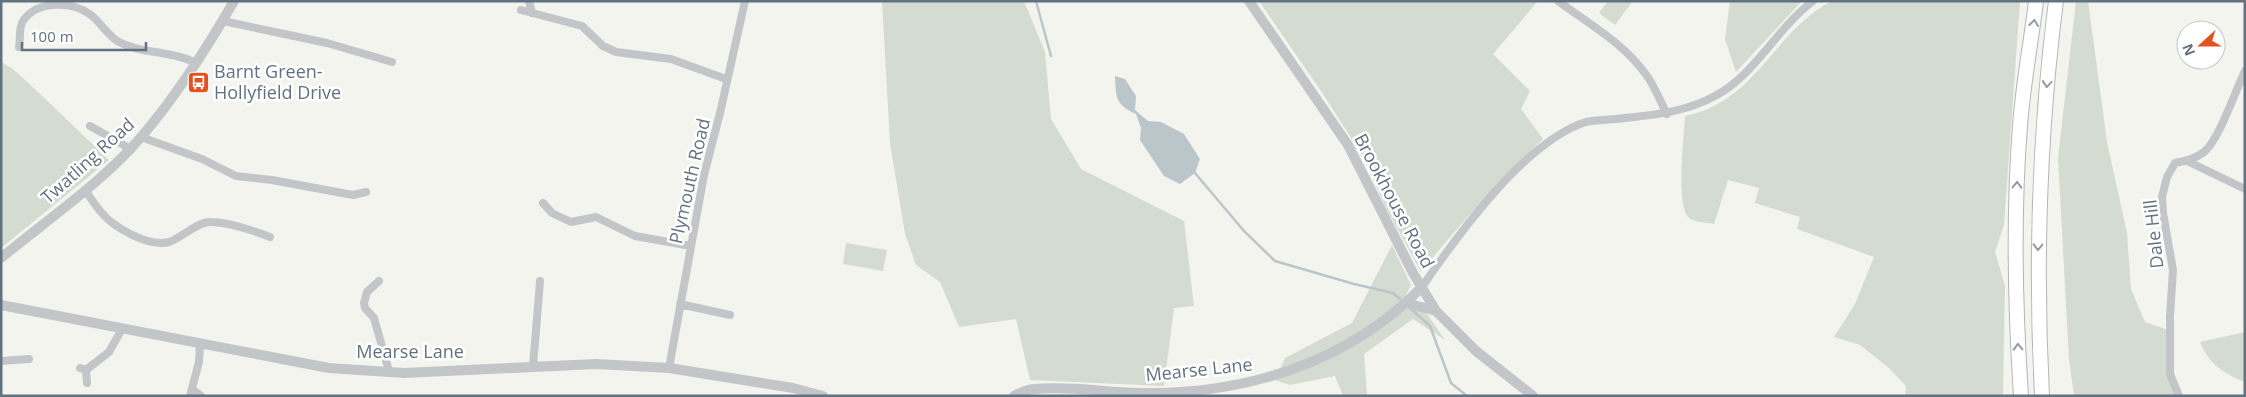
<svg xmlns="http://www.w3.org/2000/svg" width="2246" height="397" font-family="'Open Sans',sans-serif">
<rect width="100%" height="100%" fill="#f4f4ef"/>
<path fill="#d4dbd0" d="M882,1h142l21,51 6,67 30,50 103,52 10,85 -20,2 -10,78 -134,-6 -14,-61 -57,8 -19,-45 -24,-17 -11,-31 -15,-91z
M1259,1h279l-45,53 37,37 -9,18 22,30c-44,42 -84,86 -122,133l-36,-66 -23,-51 -39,-61z
M1608,1h25l-18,24 -16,-12z
M1730,1h72l-66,71 -11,-33z
M1832,1h188l-16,224 -9,27 10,34 -2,110h-98l1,-10 -17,-18 -29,-23 -26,-8 21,-33 19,-47 -77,-28 3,-12 -45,-14 4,-15 -31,-8 -14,44c-9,-2 -20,-1 -26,-7 -12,-12 -4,-82 -3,-101 73,-15 88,-85 147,-115z
M2076,1h12l19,141 20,91 4,56 14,33 26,9 -1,43 9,22h-105l-5,-37 -11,-201z
M1,62l12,7 24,22 72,69 -108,88z
M846,243l41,7 -4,21 -40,-7z
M1392,245l19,40 -7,14 4,5 20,11 17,25 -32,-21 -49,35 3,42h-24l-8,-20 -45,9 -15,-5 10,-22 67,-35z
M2245,332v50c-21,-8 -37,-19 -45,-40z"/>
<path fill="#bbc6cb" d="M1115,76l10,3 11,17 -1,14 13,11 13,1 23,12 16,25 -5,14 -15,11 -16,-8 -24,-36 1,-12 -5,-14c-21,-10 -20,-16 -21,-38z"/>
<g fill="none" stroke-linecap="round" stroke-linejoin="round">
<path stroke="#bbc6cb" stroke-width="2.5" d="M1036,1l15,55
M1195,173l49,58 31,30 79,23 39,9 7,6
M1410,308l20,18 21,57 16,13"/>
<defs>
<path id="motorway" d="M2021,396c-6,-90 -8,-181 -1,-270 3,-42 11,-83 16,-125
M2042,396c-7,-134 -3,-262 14,-395"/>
</defs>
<use href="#motorway" stroke="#b3b6b9" stroke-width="16"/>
<path stroke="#c3c6c9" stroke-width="8" d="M529,1l3,12
M1558,1c31,23 67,43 89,75 8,11 13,25 20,38
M521,10l61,16 21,20 13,6 55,7 55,20
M223,21l104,22 65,19
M19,47c2,-9 -1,-18 4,-26 14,-21 49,-20 68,-6 10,8 17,21 28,27 17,9 35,9 52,13 9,1 18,5 26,8
M90,126l39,22
M141,137l61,22 34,17 36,4 81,15 13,-3
M2187,161l58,28
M85,190c5,7 10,15 16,22 13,16 47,35 68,30 12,-4 30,-21 41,-20 19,0 42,8 60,15
M543,203l9,10 19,9 25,-5 39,19 56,10
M379,281l-12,11 -3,11 1,5 9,10 15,53
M1422,287c35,-51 103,-146 164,-165 9,-2 20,-2 30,-3 35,-4 68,-6 99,-23 40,-21 62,-68 98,-95
M680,304l50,11
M1,361l28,-2
M533,367l7,-86
M80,368l6,2 1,13
M669,368l35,-193 16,-62 25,-112
M86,370l23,-18 13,-23
M192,389l9,7
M190,396l9,-34 1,-18
M2179,396l-9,-22v-58l3,-46 -10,-57 -1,-16 5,-20 8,-14c10,-2 20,-4 29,-11 15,-12 32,-63 41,-81"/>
<path stroke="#c3c6c9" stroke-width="10" d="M1249,1l99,144 65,128 23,38 40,40 57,45
M1,258c46,-38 103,-77 141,-122 35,-41 65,-88 92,-135
M1406,303l30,8
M1,305l328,63 75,5 192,-9 73,4 124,20 30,8
M1014,396c6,-3 14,-7 21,-7 34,-3 69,3 103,4 105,2 209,-29 284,-106"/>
<use href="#motorway" stroke="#fff" stroke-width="14"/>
</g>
<defs><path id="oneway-chevron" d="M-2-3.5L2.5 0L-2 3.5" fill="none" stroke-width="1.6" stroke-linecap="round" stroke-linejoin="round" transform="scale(1.25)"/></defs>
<g stroke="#919ca7">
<use href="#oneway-chevron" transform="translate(2034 23) rotate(-83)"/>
<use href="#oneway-chevron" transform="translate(2047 84) rotate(95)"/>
<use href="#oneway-chevron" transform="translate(2017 185) rotate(-88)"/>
<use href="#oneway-chevron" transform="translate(2038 247) rotate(91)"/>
<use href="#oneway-chevron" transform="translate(2018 347) rotate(-92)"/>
</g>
<defs>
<symbol id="bus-square" viewBox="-11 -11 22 22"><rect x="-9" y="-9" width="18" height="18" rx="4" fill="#e5511e" stroke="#fff"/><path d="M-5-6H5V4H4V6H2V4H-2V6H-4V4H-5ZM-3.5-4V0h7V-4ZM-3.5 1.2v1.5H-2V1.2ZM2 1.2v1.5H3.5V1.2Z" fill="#fff"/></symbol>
</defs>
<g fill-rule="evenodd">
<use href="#bus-square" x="186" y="70" width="25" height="25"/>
</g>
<g text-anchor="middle" stroke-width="5" stroke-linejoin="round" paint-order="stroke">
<g font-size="18" fill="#627281" stroke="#fff" text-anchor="start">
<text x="214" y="78">Barnt Green-<tspan x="214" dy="21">Hollyfield Drive</tspan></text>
</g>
<g font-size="18" fill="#627281" stroke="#fff">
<text transform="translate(88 161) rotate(-42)" y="6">Twatling Road</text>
<text transform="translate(690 181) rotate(-77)" y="6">Plymouth Road</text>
<text transform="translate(1394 201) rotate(62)" y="6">Brookhouse Road</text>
<text transform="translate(2154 234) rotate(-96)" y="6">Dale Hill</text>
<text x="410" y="358">Mearse Lane</text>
<text transform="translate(1199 370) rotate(-6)" y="6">Mearse Lane</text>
</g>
</g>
<rect width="2246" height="397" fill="none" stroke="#627281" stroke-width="5"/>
<g transform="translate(2201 45) rotate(249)"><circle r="24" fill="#ffffff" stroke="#c0c7cd"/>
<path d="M0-4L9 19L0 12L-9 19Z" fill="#e5511e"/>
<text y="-8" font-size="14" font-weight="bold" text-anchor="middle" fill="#627281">N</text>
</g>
<path d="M22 42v8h124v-8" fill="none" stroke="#627281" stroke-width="2.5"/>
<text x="30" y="42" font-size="15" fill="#627281" stroke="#ffffff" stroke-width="4" paint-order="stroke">100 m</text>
</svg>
